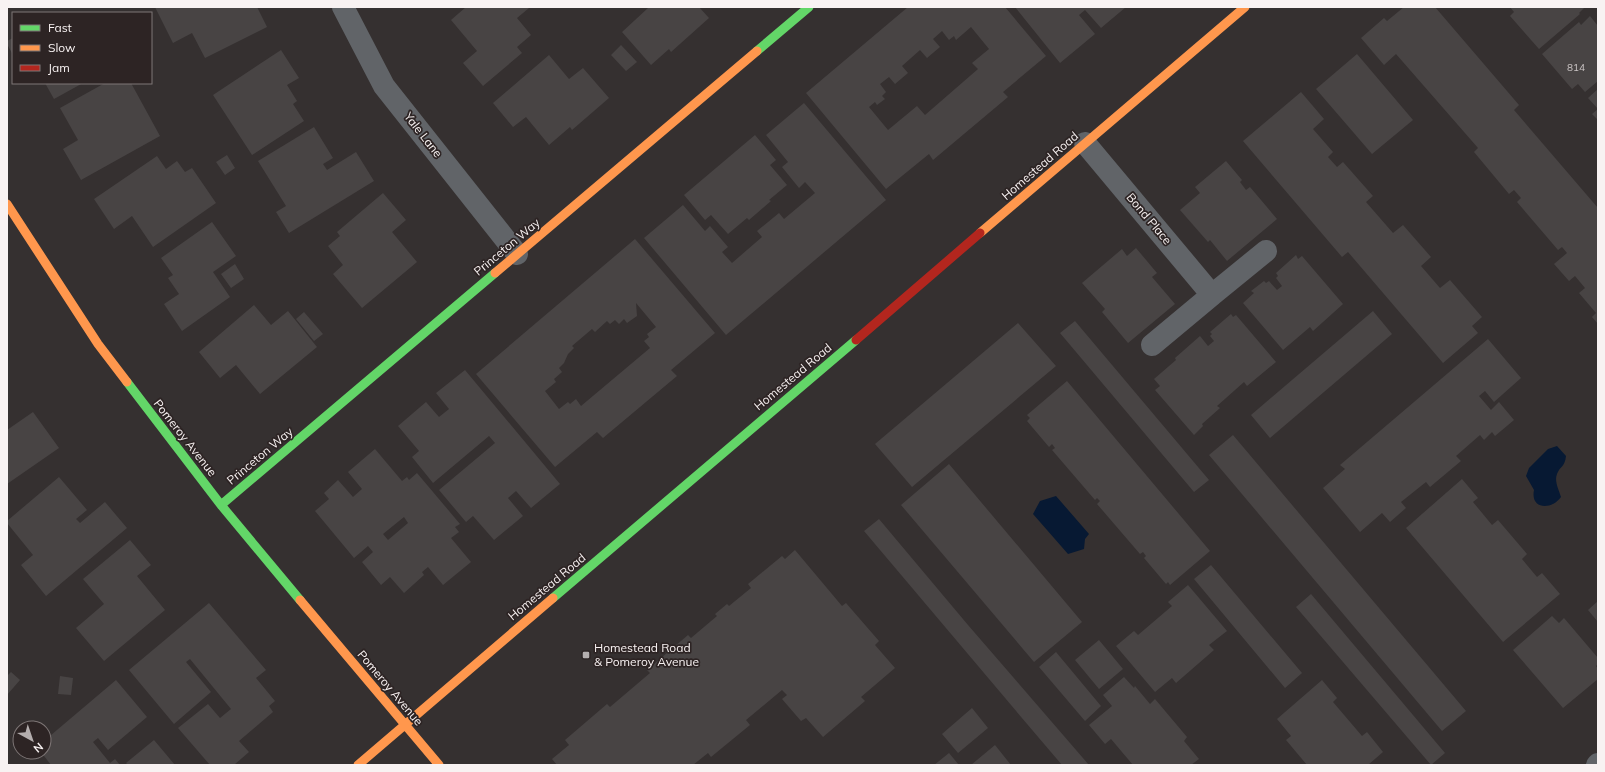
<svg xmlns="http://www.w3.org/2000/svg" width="1605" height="772" font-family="Mulish,sans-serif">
<rect width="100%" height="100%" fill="#353030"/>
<path fill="#071933" d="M1557,446l9,10c-1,11 -6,10 -9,18 -3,7 2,16 4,23 -9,13 -31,13 -27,-7l-8,-14 3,-8 19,-19z
M1056,496l33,38 -4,5 -1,10 -16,5 -35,-40 7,-13z"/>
<path fill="#484444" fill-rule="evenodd" d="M155,7h102l10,20 -62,31 -13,-25 -19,10z
M466,7l63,1 -12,10 14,17 -14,12 5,6 -39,33 -20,-23 14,-12 -26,-31z
M647,7h52l10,11 -38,34 -2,-3 -18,16 -29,-33 26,-24z
M908,7h97l41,49 -43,36 5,5 -75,63 -4,-6 -43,35 -80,-96zM971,27l18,22 -17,14 6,6 -53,46 -8,-9 -29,24 -19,-23 6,-5 2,3 8,-6 -3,-3 4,-4 -6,-8 9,-7 6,7 13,-11 -6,-7 18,-16 7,8 13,-11 -7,-8 9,-8 7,9 5,-4 2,4z
M1015,7h111l-25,21 -16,-18 -6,5 16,19 -35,29z
M1404,7h31l84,98 -5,5 84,98v116l-6,-7 4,-4 -17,-20 6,-5 -10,-12 -6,5 -15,-17 13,-11 -5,-6 -4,3 -41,-48 4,-4 -7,-8 -5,4 -35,-42 4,-4 -82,-94 -12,11 -23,-27 23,-20 3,3z
M1510,7h75l-6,6 1,1 -41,35 -29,-33 4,-4z
M1590,16l8,10v55l-13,11 -7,-8 -6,5 -30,-35 37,-32 2,3z
M13,38v17l-6,-11v-3z
M621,45l16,17 -11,9 -15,-16z
M281,50l18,28 -12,7 10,16 -4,3 11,17 -52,34 -39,-60z
M1357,54l56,66 -41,34 -56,-65z
M549,55l20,24 14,-11 26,30 -37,32 -2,-3 -21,18 -23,-28 -13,10 -20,-24z
M45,83h38l-29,16z
M105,83h26l29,53 -79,44 -18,-31 15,-9 -18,-32z
M1598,89v31l-6,-6 6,-5 -10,-11z
M1301,92l23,27 -11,10 20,23 -5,5 9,10 6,-5 30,34 -7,6 27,31 10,-8 28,32 -10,9 19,22 10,-8 32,37 -10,9 6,7 -35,30 -95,-111 -6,5 -99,-116z
M804,103l82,97 -160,135 -82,-97 39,-33 22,26 5,-5 18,21 -6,5 10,11 30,-26 -5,-6 22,-18 5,6 31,-26 -10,-11 -6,6 -17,-21 6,-5 -22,-27z
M314,127l19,31 -10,6 4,6 29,-18 18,29 -85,52 -13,-21 10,-6 -28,-45z
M755,135l21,25 -6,5 17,20 -18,15 2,1 -22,19 -2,-2 -19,16 -17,-19 -6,5 -21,-25z
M227,155l8,13 -10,7 -9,-13z
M157,156l9,13 11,-8 8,11 7,-4 24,35 -63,44 -21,-31 -18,13 -20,-30z
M1226,161l16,19 -2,2 6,8 4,-3 27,32 -50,42 -17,-21 -2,2 -28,-32 20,-17 -5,-6z
M383,193l23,27 -14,12 25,30 -55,46 -29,-34 10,-9 -15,-19 12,-10 -3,-4z
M212,222l24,34 -23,16 17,25 -48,34 -18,-27 15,-10 -11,-16 5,-3 -12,-17z
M635,239l80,94 -44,37 6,6 -74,62 -6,-6 -42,35 -79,-93zM636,303l20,24 -9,7 2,3 -5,4 6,7 -69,58 -5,-7 -6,5 -2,-2 -9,7 -14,-18 11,-9 -2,-3 8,-7 -3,-4 5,-5 4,-9 6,-6 -2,-2 20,-17 3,3 12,-11 3,3 5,-4 4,4 5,-5 3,4 10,-7z
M1136,248l21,25 -5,4 23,27 -47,39 -26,-31 3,-3 -23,-26 40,-34 5,7z
M1296,255l2,4 4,-3 41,48 -30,27 -3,-4 -27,23 -40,-47 11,-10 -3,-2 13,-10 2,2 3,-2 8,9 5,-4 -6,-8 2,-2 -2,-3z
M235,264l9,15 -13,9 -10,-14z
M254,305l17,20 17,-14 29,36 -57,47 -24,-29 -16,13 -21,-26z
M1373,311l19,23 -122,104 -19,-23z
M304,312l19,22 -9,7 -18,-22z
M1231,314l2,3 3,-2 40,47 -29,24 -3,-4 -27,24 3,2 -18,16 1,2 -9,9 -39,-45 5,-4 -6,-7 22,-19 -1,-2 25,-22 8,10 6,-5 -4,-5 2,-2 -2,-2z
M1075,321l134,159 -15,12 -134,-159z
M1018,323l38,43 -144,121 -37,-43z
M1488,339l33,39 -27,24 -9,-11 -6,5 12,14 8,-8 15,18 -19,16 -3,-4 -8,8 -4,-5 -24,21 5,5 -31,26 -4,-5 -25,20 5,6 -16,14 -8,-9 -22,19 -37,-44 22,-19 -5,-4z
M465,370l95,114 -29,24 -15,-17 -8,7 15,18 -29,24 -21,-24 -7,6 -27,-32 56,-47 -6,-7 -56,47 -21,-26 7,-6 -21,-25 28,-24 13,15 10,-8 -13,-16z
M1067,381l143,170 -40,34 -2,-3 -2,2 -22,-26 2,-2 -3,-4 -3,2 -43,-50 3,-3 -3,-3 -2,2 -43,-50 3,-2 -3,-4 -3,3 -22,-26 3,-3 -3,-3z
M33,412l26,36 -52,36v-54z
M1233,435l233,276 -24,20 -233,-276z
M375,449l27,32 5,-4 2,3 8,-7 43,51 -5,3 4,5 -8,6 20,24 -28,23 -15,-18 -6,5 2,3 -20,18 -14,-16 -9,8 -19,-23 11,-10 -5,-6 -14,12 -39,-47 14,-12 -5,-6 14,-13 15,17 9,-8 -14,-17zM404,517l4,6 -20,17 -5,-6z
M949,464l133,158 -48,40 -133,-157z
M59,477l28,33 -11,9 4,4 25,-21 22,26 -81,68 -25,-31 12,-10 -26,-32v-2z
M1462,479l16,19 -5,4 19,23 6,-5 29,34 -5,5 15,18 5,-4 18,21 -57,48 -97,-114z
M879,519l89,106 121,140h-27l-29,-34 -169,-200z
M130,540l21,25 -14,11 28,34 -61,51 -28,-33 28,-24 -21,-25z
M795,550l47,56 4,-3 33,38 -4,4 20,23 -34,29 4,4 -42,36 -17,-19 -5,3 -19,-22 5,-4 -5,-5 -36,30 4,5 -39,32 -3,-4 -15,12h-136l-5,-6 17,-14 -4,-5 42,-36 3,3 40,-34 -3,-3 41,-35 3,3 26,-22 -2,-2 12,-10 2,2 22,-18 -3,-4 34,-28 3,3z
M1211,565l91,108 -17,15 -91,-109z
M1188,585l39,46 -18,14 5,5 -38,33 -4,-5 -17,14 -39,-46 18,-15 4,4 34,-29 -4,-4z
M1311,594l134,159 -14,12 -135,-158z
M1598,601v21l-10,-12z
M209,603l57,67 -10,8 19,23 -6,5 4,6 -34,29 10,11 -15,13h-24l-32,-37 30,-24 12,14 11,-9 -41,-50 -4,3 25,30 -37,32 -45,-54z
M1552,616l7,7 5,-5 34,40v6l-2,2 2,3v10l-35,29 -50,-58z
M1099,640l24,29 -24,20 -24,-29z
M1056,652l45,54 -16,15 -46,-54z
M11,672l9,8 -13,15v-19z
M60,676l13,2 -2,17 -13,-1z
M1124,677l10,11 1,-2 15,18 5,-5 32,38 -3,4 15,18 -8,6h-58l-22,-26 -6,5 -16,-19 23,-19 -9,-11z
M116,680l31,37 -39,33 -10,-12 -5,4 17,21 5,-4 5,6h-69l-10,-13h3v-11z
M1322,680l15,18 -4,4 29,34 5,-4 16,20 -15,13h-61l-21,-25 5,-4 -14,-17z
M972,708l16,20 -30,25 -16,-19z
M154,740l21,25h-47l-2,-2z
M995,745l16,20h-40z
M949,753l10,12h-25z"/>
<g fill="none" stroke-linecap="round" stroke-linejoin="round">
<path stroke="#616468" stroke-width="22" d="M343,7l41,79 133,168
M1085,143l127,152 54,-44
M1152,345l60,-50
M1597,765l1,-1"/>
<path stroke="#63d668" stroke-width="9" d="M757,51l52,-44
M127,382l94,123 79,95
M221,505l274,-232
M553,598l303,-258"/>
<path stroke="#ff974d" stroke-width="9" d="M7,204l91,140 29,38
M980,233l265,-226
M495,273l262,-222
M300,600l139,165
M358,765l195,-167"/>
<path stroke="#b3261e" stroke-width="9" d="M856,340l124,-107"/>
</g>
<rect fill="#b4aeae" stroke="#2d2424" stroke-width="1.5" x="582" y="651" width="8" height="8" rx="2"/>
<g text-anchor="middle" stroke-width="3.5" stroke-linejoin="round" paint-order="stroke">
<g font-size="10" fill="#ccc6c6">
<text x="1576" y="71">814</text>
</g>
<g font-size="12" fill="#f8f2f2" stroke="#2d2424">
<text transform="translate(423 135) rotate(52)" y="4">Yale Lane</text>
<text transform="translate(1040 166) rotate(-41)" y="4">Homestead Road</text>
<text transform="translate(1149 219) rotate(50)" y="4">Bond Place</text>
<text transform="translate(507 247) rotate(-40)" y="4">Princeton Way</text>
<text transform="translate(793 377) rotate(-40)" y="4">Homestead Road</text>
<text transform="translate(185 438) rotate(52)" y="4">Pomeroy Avenue</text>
<text transform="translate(260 456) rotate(-40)" y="4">Princeton Way</text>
<text transform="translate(547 587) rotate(-40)" y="4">Homestead Road</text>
<text transform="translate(390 688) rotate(50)" y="4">Pomeroy Avenue</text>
</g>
<g font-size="12" fill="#f8f2f2" stroke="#2d2424" text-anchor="start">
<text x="594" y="652">Homestead Road<tspan x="594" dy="14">&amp; Pomeroy Avenue</tspan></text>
</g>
</g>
<rect width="1605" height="772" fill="none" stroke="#f8f2f2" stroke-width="16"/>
<rect x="12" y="12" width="140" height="72" fill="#2d2424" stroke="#7e7676"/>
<rect x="20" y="25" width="20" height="6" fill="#63d668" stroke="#7e7676"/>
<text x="48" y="32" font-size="12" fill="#f8f2f2">Fast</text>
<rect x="20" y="45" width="20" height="6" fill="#ff974d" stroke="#7e7676"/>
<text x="48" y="52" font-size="12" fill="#f8f2f2">Slow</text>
<rect x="20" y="65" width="20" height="6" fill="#b3261e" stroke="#7e7676"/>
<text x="48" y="72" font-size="12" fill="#f8f2f2">Jam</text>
<g transform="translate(32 740) rotate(140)"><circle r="19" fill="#2d2424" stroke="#7e7676"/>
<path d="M0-3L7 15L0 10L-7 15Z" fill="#b4aeae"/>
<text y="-6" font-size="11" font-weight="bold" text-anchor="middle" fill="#f8f2f2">N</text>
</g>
</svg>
